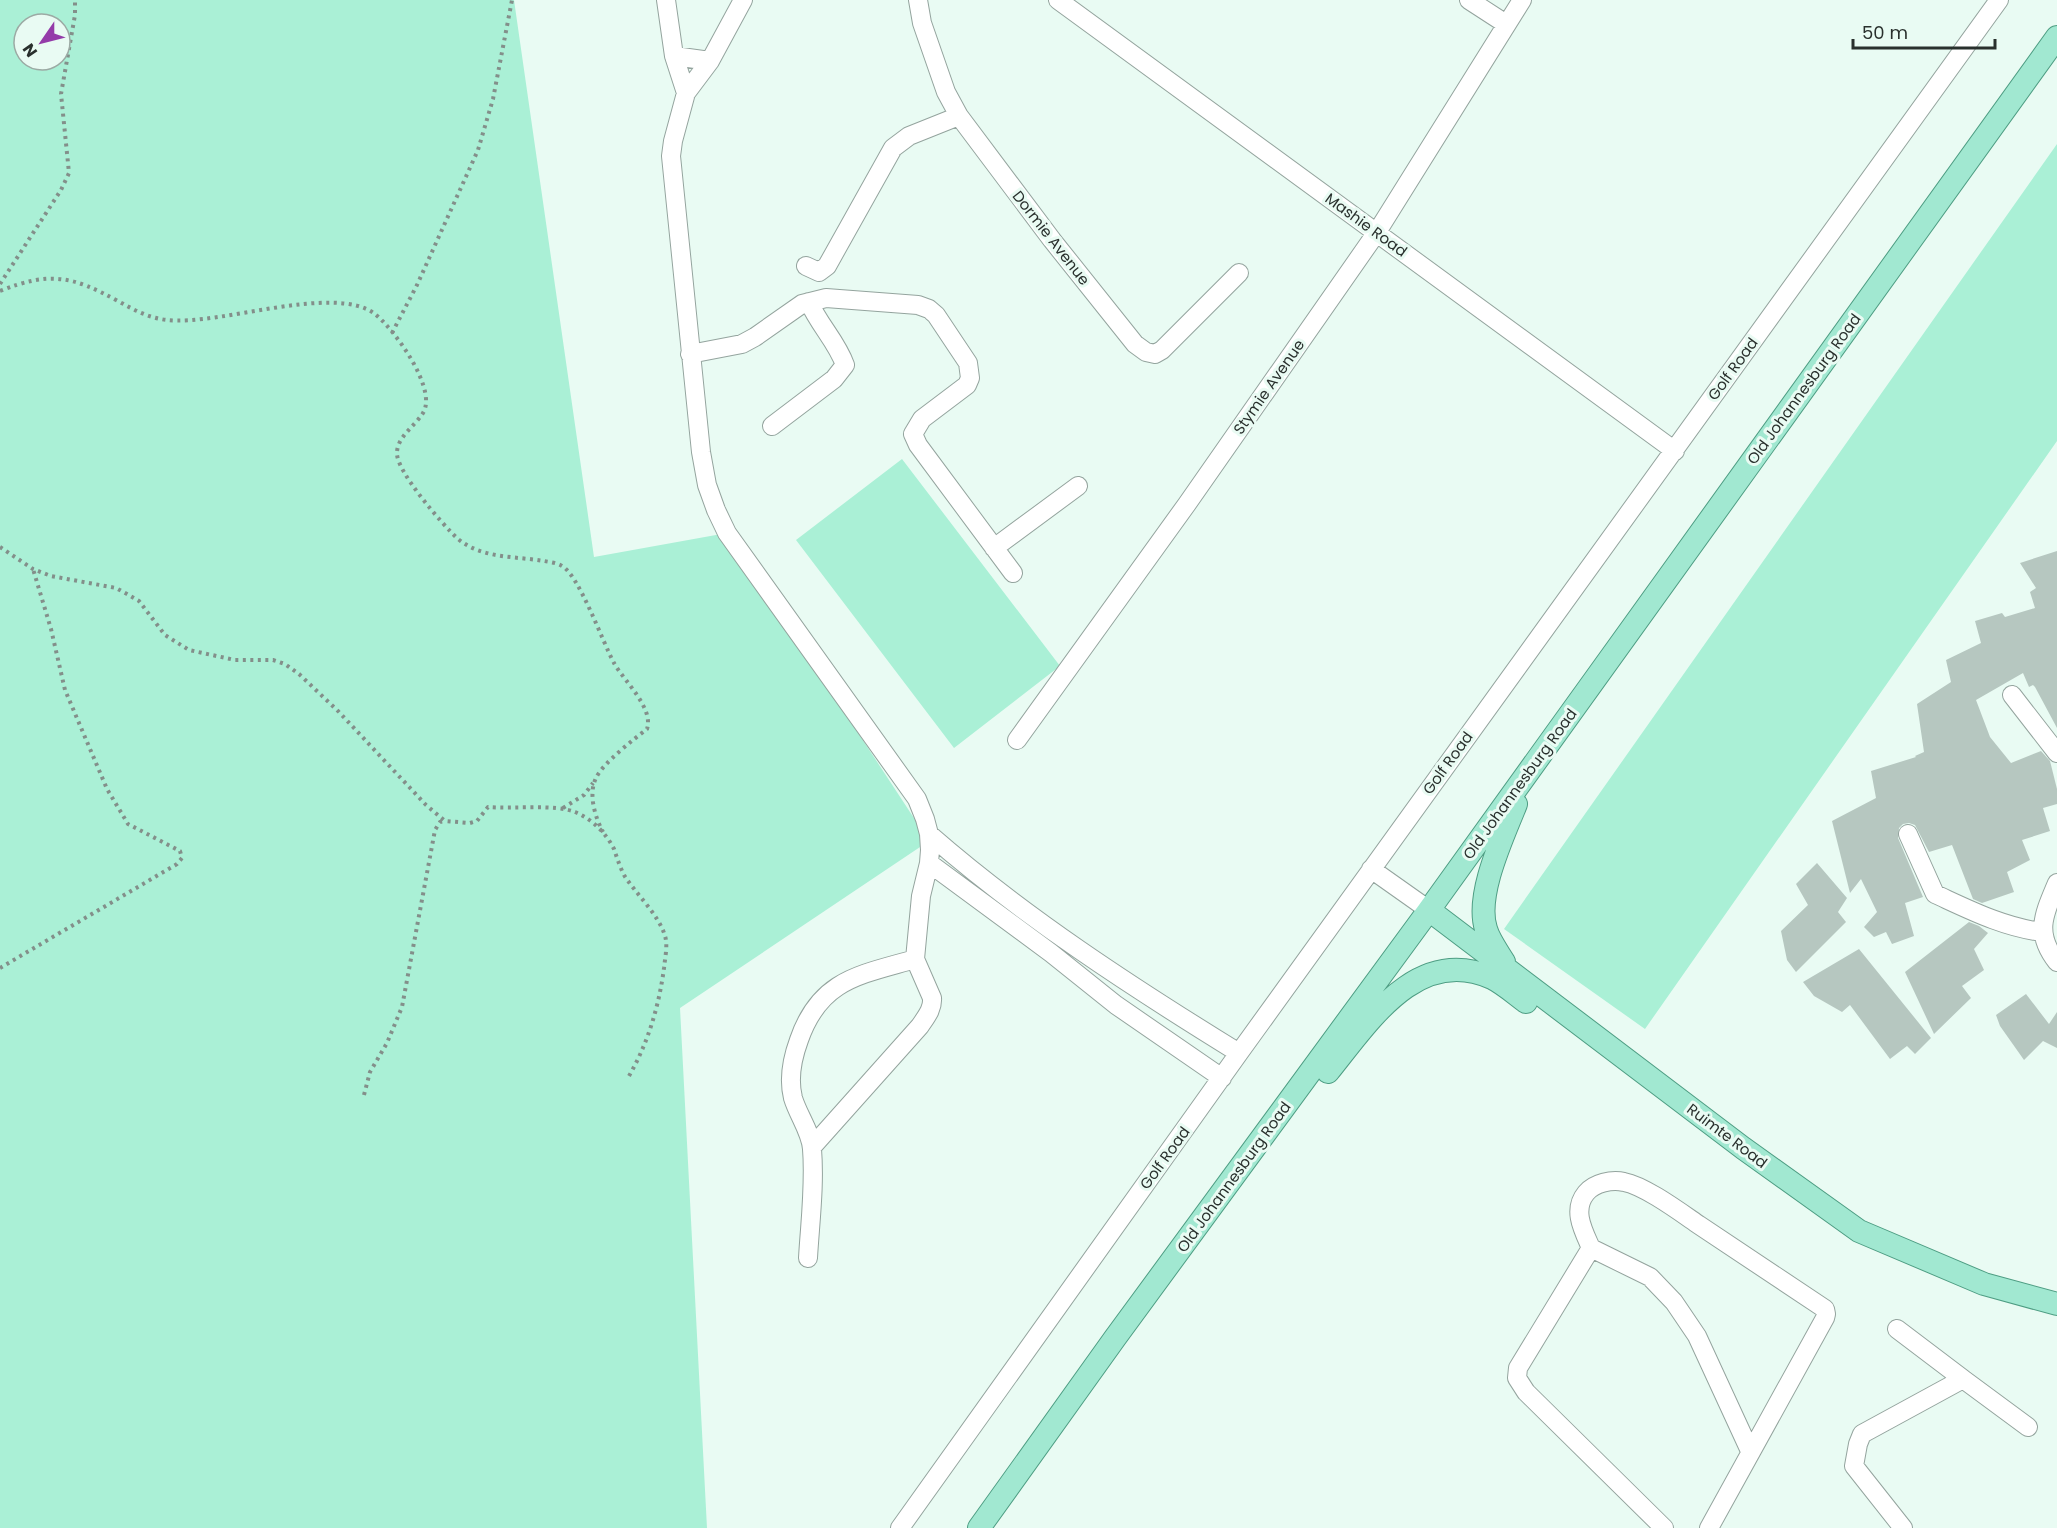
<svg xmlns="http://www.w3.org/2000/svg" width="2057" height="1528" font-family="Poppins,sans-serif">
<rect width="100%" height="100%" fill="#e9fbf3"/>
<path fill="#aaf0d6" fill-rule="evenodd" d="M0,0h514l80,557 133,-24 202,308 -249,167 27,520h-707zM24,24h36v36h-36z
M2057,144v297l-412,588 -141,-100z
M902,459l158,207 -106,82 -158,-208z"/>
<path fill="#b6c7c0" d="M2057,551v177l-22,-41 -2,-2 -4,2 -6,-14 -47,27 14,37 21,26 30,-12 9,10 7,28v15l-14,4 7,23 -28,9 8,20 -23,12 7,20 -32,11 -9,-4 -21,-54 -23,7 -14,-27 -6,-2 -6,1 -4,4 -1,10 25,59 -18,6 9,33 -22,8 -6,-12 -12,5 -10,-10 13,-15 -16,-33 -11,14 -18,-72 44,-23 -5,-27 45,-14 -1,-1 9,-4 -7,-48 34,-22 -5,-22 35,-17 -6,-22 27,-8 3,4 30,-9 -5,-16 6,-4 -16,-25z
M1817,863l30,35 -9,14 8,10 -50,50 -9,-12 -6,-29 27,-26 -12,-21z
M1969,922l10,4 9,7 -14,16 10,21 -22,16 9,12 -37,36 -29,-62z
M1859,949l72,89 -16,16 -8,-8 -17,13 -40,-54 -8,7 -28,-16 -11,-14z
M2026,994l23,30 8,-12v36l-14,-7 -19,19 -24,-34 -4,-11z"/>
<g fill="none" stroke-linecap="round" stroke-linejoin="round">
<defs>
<path id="minor" d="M666,0l8,56 12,37
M743,0l-33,61 -24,32 -13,48 -2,15 30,296 6,33 9,25 11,23 190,266 8,20 4,15 1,16 -1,13 -8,33 -6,63 17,39c1,11 -6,19 -12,28l-108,121
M918,0l4,23 24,69 13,24 93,124 83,104 11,8 9,2 7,-4 77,-77
M1058,0l617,451
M1469,0l37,24
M674,56l36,5
M806,266l13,6 8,-6 66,-118 16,-12 50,-20
M690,354l52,-10 13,-7 47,-33 24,-6 92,7 11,4 7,6 32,48 2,15 -3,7 -45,34 -9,15 5,11 95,128
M772,426l62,-47 11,-14c-8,-23 -26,-40 -36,-63
M994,548l84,-62
M2012,695l45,58
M1017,740l170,-236 190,-272 145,-232
M929,834c95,83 203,153 310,219
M1908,834l27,60c35,16 68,33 107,38
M929,863l122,90 65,52 106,73
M1371,869l58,41
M2057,883c-13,31 -23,50 0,79
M1591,1248l59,29 24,25 23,34 53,115
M808,1258c2,-35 7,-73 4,-109 -1,-17 -14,-34 -19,-51 -5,-20 -1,-39 6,-58 21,-61 61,-65 116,-81
M1897,1329l66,50
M900,1528l339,-475 760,-1053
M1664,1528l-138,-136 -9,-14 1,-10 73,-120c-8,-18 -19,-38 -5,-55 8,-10 26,-14 38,-11 21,4 56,30 75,43 42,28 84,56 126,84l1,5 -1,4 -116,210
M1903,1528l-49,-62 4,-22 4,-10 101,-55 65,48"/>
<path id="major" d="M1429,910l314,238 116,83 125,53 73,20
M1504,962c-6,-10 -15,-22 -18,-33 -11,-34 17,-92 30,-125
M1328,1072c40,-49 89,-128 164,-94 12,6 23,16 34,24
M979,1528l136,-190 314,-428 628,-873"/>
</defs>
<use href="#minor" stroke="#94a49e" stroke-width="20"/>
<use href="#major" stroke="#4e9d83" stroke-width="24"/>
<path stroke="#838f8a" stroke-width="4" stroke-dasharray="3 4.5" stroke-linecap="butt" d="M0,284l61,-94 8,-17 -8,-79 14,-79v-15
M0,291c50,-20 72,-15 118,10 16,9 31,17 49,19 53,6 167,-37 208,-6 19,15 63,75 48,99 -8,13 -26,24 -26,40 -1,18 46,72 60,85 24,21 58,18 87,23 6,1 13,2 18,5 17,9 41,77 52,97 10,18 40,45 33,66 -13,10 -45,35 -51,49 -8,16 -1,39 7,54
M392,333l25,-48 61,-135 15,-51 19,-99
M0,547l33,22 18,7 65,12 11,6 12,7 26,34 24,15 46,10h38l12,4 14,10 39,37 88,94 19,16 25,2 7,-2 11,-14c24,2 67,-3 87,5 17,7 31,21 39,37 3,9 6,18 10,26 12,19 35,40 41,61 3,9 0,22 -1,32 -5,38 -16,75 -35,108
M563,808l21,-13 9,-12
M0,968l177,-104 5,-6 -2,-7 -52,-27 -21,-35 -42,-99 -14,-61 -18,-60
M364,1095l6,-23 17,-29 15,-36 33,-177 5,-8 4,-1"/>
<use href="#minor" stroke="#fff" stroke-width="18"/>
<use href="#major" stroke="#a1e8d1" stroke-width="22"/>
</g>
<g text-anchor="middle" stroke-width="6" stroke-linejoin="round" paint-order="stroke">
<g font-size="15" fill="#29302d" stroke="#e9fbf3">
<text transform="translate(1366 225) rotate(36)" y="5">Mashie Road</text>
<text transform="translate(1051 238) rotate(52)" y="5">Dormie Avenue</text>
<text transform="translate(1733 369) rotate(-54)" y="5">Golf Road</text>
<text transform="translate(1269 387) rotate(-55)" y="5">Stymie Avenue</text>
<text transform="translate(1804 389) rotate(-54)" y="5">Old Johannesburg Road</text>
<text transform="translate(1448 763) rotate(-54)" y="5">Golf Road</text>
<text transform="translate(1520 784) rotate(-54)" y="5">Old Johannesburg Road</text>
<text transform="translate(1727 1136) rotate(37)" y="5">Ruimte Road</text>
<text transform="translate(1165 1158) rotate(-54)" y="5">Golf Road</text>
<text transform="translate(1234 1177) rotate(-54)" y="5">Old Johannesburg Road</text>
</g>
</g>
<g transform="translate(42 42) rotate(235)"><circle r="28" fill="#e9fbf3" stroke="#9caaa4" stroke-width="1.5"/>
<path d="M0-4.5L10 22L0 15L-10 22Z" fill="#943ca9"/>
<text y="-9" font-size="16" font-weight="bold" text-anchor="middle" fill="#29302d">N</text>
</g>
<path d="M1853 39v9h142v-9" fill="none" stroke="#29302d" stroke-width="3"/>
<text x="1862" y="39" font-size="18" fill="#29302d" stroke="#e9fbf3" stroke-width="4.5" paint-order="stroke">50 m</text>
</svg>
